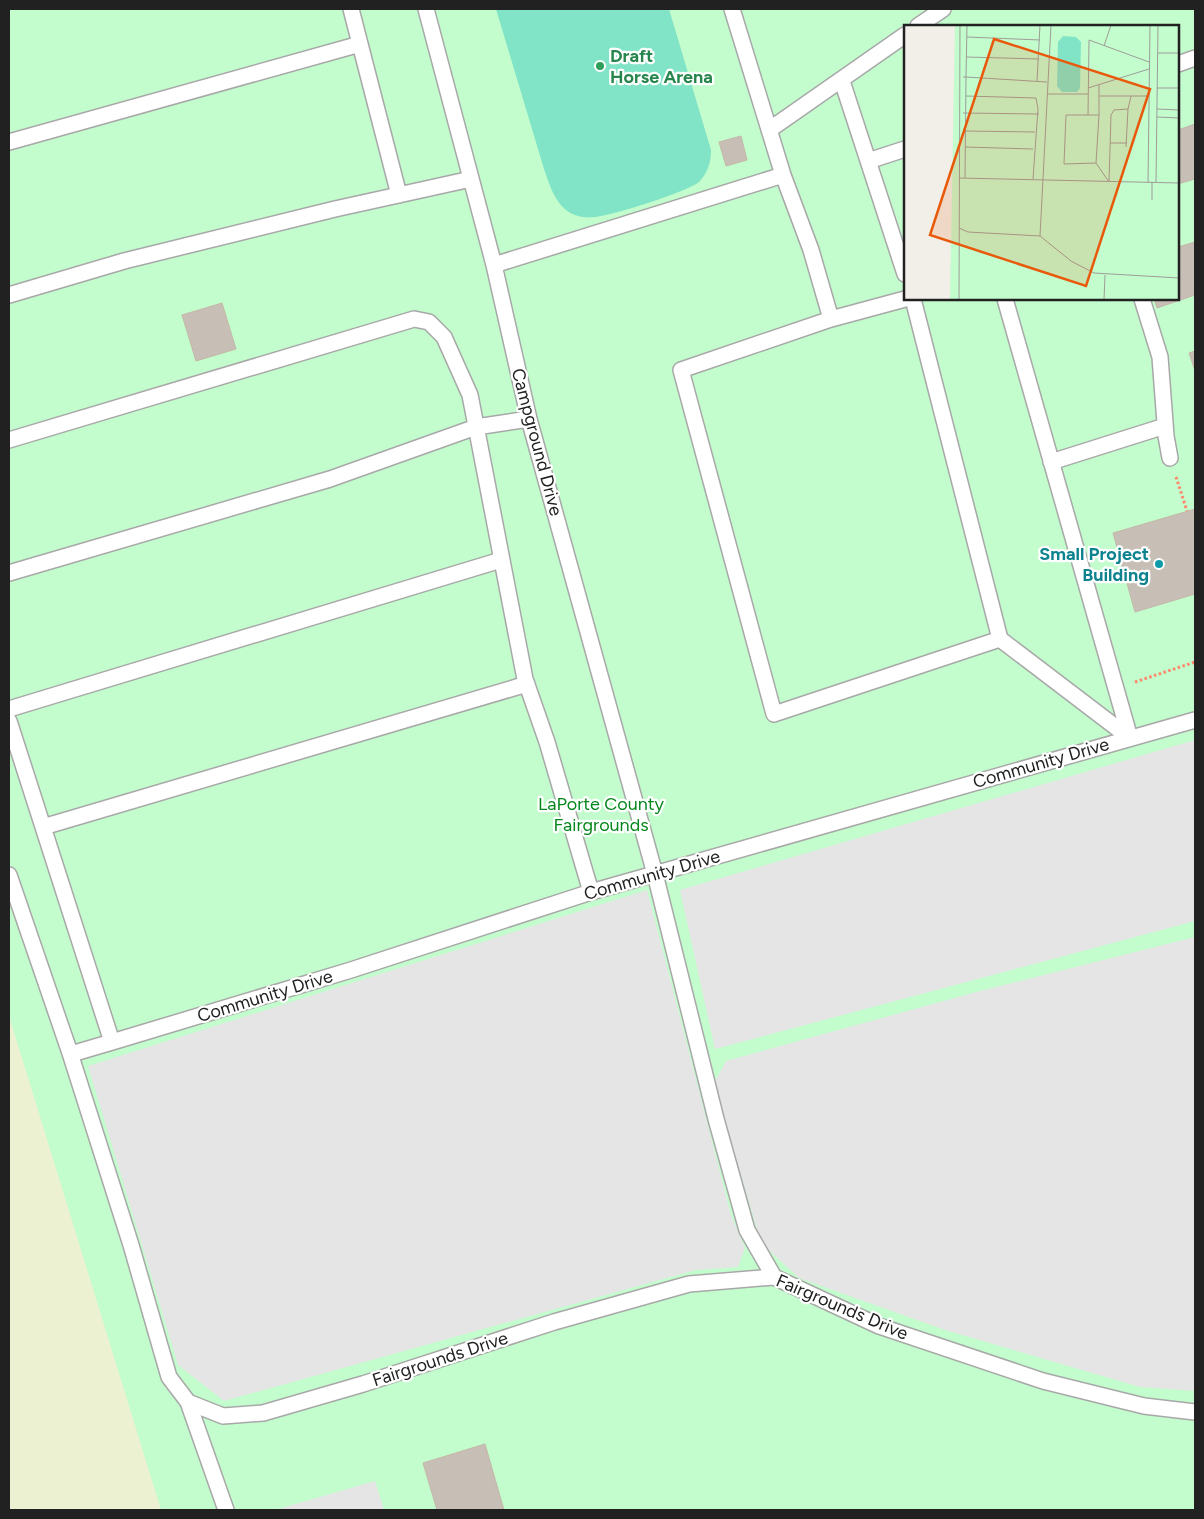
<svg xmlns="http://www.w3.org/2000/svg" width="1204" height="1519" font-family="Figtree,sans-serif">
<rect width="100%" height="100%" fill="#f1efe7"/>
<path fill="#ecf1d2" d="M9,1016l152,494h-152z"/>
<path fill="#c3fccd" fill-rule="evenodd" d="M9,9h1186v1501h-1034l-152,-494zM905,26h273v273h-273z"/>
<path fill="#82e4c6" d="M496,9h173l42,141c0,12 -3,22 -11,31 -9,10 -92,36 -106,36 -5,1 -14,0 -19,-2 -19,-7 -25,-29 -31,-46z"/>
<path fill="#e5e5e5" d="M1195,740v181l-480,128 -35,-159z
M647,890l84,325 14,33 -7,19 -42,3 -472,131 -46,-36 -90,-299z
M1195,937v454l-55,-4 -195,-57 -146,-52 -38,-35 -47,-160 12,-22 254,-70z
M375,1481l9,29h-109z"/>
<path fill="#c7beb6" stroke="#c4b7a8" d="M1195,124v55l-17,5v-54z
M741,136l6,24 -21,6 -7,-24z
M1195,242v53l-38,13 -3,-9h24v-52z
M222,303l14,46 -40,12 -14,-46z
M1195,351v20l-6,-18z
M1195,509v85l-60,18 -22,-79z
M485,1444l19,66h-67l-14,-47z"/>
<g fill="none" stroke-linecap="round" stroke-linejoin="round">
<defs>
<path id="lane" d="M351,9l48,186
M426,9l68,256 35,154 126,455 61,245 31,111 27,47
M732,9l51,166 28,75 20,69 74,-20
M918,26l25,-17
M1178,64l17,-6
M842,81l63,193
M769,130l136,-95
M9,142l351,-98
M868,161l37,-12
M494,265l289,-90
M9,295l115,-34 211,-52 136,-30
M1142,299l18,58 6,79 4,22
M831,319l-150,51 93,344 226,-75 -87,-340
M9,440l405,-121 15,3 15,15 26,58 55,284 22,63 44,150
M1051,462l114,-36
M9,573l321,-94 146,-52 53,-8
M1000,639l130,99 -125,-439
M9,709l492,-149
M9,721l103,321
M43,827l484,-143
M9,875l61,178 61,192 38,132 19,25 38,108
M70,1053l8,-1 34,-10 239,-72 240,-78 604,-172
M188,1402l35,14 40,-3 100,-29 191,-62 135,-38 85,-7 105,49 164,55 101,25 51,6"/>
</defs>
<use href="#lane" stroke="#a8a8a8" stroke-width="18"/>
<path stroke="#ff876a" stroke-width="3" stroke-dasharray="2.5 2.5" stroke-linecap="butt" d="M1176,477l11,34
M1135,682l60,-20"/>
<use href="#lane" stroke="#fff" stroke-width="15"/>
</g>
<circle fill="#2e9e5b" stroke="#fff" stroke-width="2" cx="600" cy="66" r="5"/>
<circle fill="#0f9aa8" stroke="#fff" stroke-width="2" cx="1159" cy="564" r="5"/>
<g text-anchor="middle" stroke-width="4.5" stroke-linejoin="round" paint-order="stroke">
<g font-size="18" font-weight="bold" fill="#27864d" stroke="#fff" text-anchor="start">
<text x="610" y="62">Draft<tspan x="610" dy="21">Horse Arena</tspan></text>
</g>
<g font-size="18" fill="#212121" stroke="#fff">
<text transform="translate(537 442) rotate(75)" y="6">Campground Drive</text>
<text transform="translate(1041 763) rotate(-16)" y="6">Community Drive</text>
<text transform="translate(652 875) rotate(-16)" y="6">Community Drive</text>
<text transform="translate(265 996) rotate(-17)" y="6">Community Drive</text>
<text transform="translate(842 1307) rotate(23)" y="6">Fairgrounds Drive</text>
<text transform="translate(440 1359) rotate(-18)" y="6">Fairgrounds Drive</text>
</g>
<g font-size="18" font-weight="bold" fill="#0d838f" stroke="#fff" text-anchor="end">
<text x="1149" y="560">Small Project<tspan x="1149" dy="21">Building</tspan></text>
</g>
<g font-size="18" fill="#06871c" stroke="#fff">
<text x="601" y="810">LaPorte County<tspan x="601" dy="21">Fairgrounds</tspan></text>
</g>
</g>
<g transform="translate(904 25)">
<rect width="275" height="275" fill="#f1efe7"/>
<path d="M51,0h224v275h-229z" fill="#c3fccd"/>
<path d="M159,11l13,1 5,5 -1,46 -3,4h-15l-5,-6 1,-44z" fill="#82e4c6"/>
<path fill="none" stroke="#9e9d98" stroke-width="1" d="M63,12l73,3M200,21l7,-21M254,28h21M62,32l73,2M59,52h3l1,-52M133,56l3,-56M195,60v30h-11l1,-75 60,22M184,63l61,-19M253,63h22M143,69h41M62,71l70,2 2,11 -5,70M195,71h49M253,84l22,1M59,88l76,1M184,90h-22l-2,49 32,-1 3,-48M253,92l22,1M61,106l70,1M206,118h17M61,122l68,2M222,122l2,-38M192,138l13,19 2,-67 3,-5 14,-1 3,-13M55,153l220,5M61,153l1,-101 81,5M244,158l2,-158M248,158v17M252,158l2,-158M55,203l9,4 72,4 31,25 23,12 85,5M136,211l11,-211M55,275l1,-275M200,275l1,-25"/>
<path fill="#e8590c" fill-opacity="0.15" stroke="#e8590c" stroke-width="2.5" d="M90,14l156,50 -64,197 -156,-51z"/>
<rect width="275" height="275" fill="none" stroke="#212121" stroke-width="2.5"/>
</g>
<rect width="1204" height="1519" fill="none" stroke="#212121" stroke-width="20"/>
</svg>
